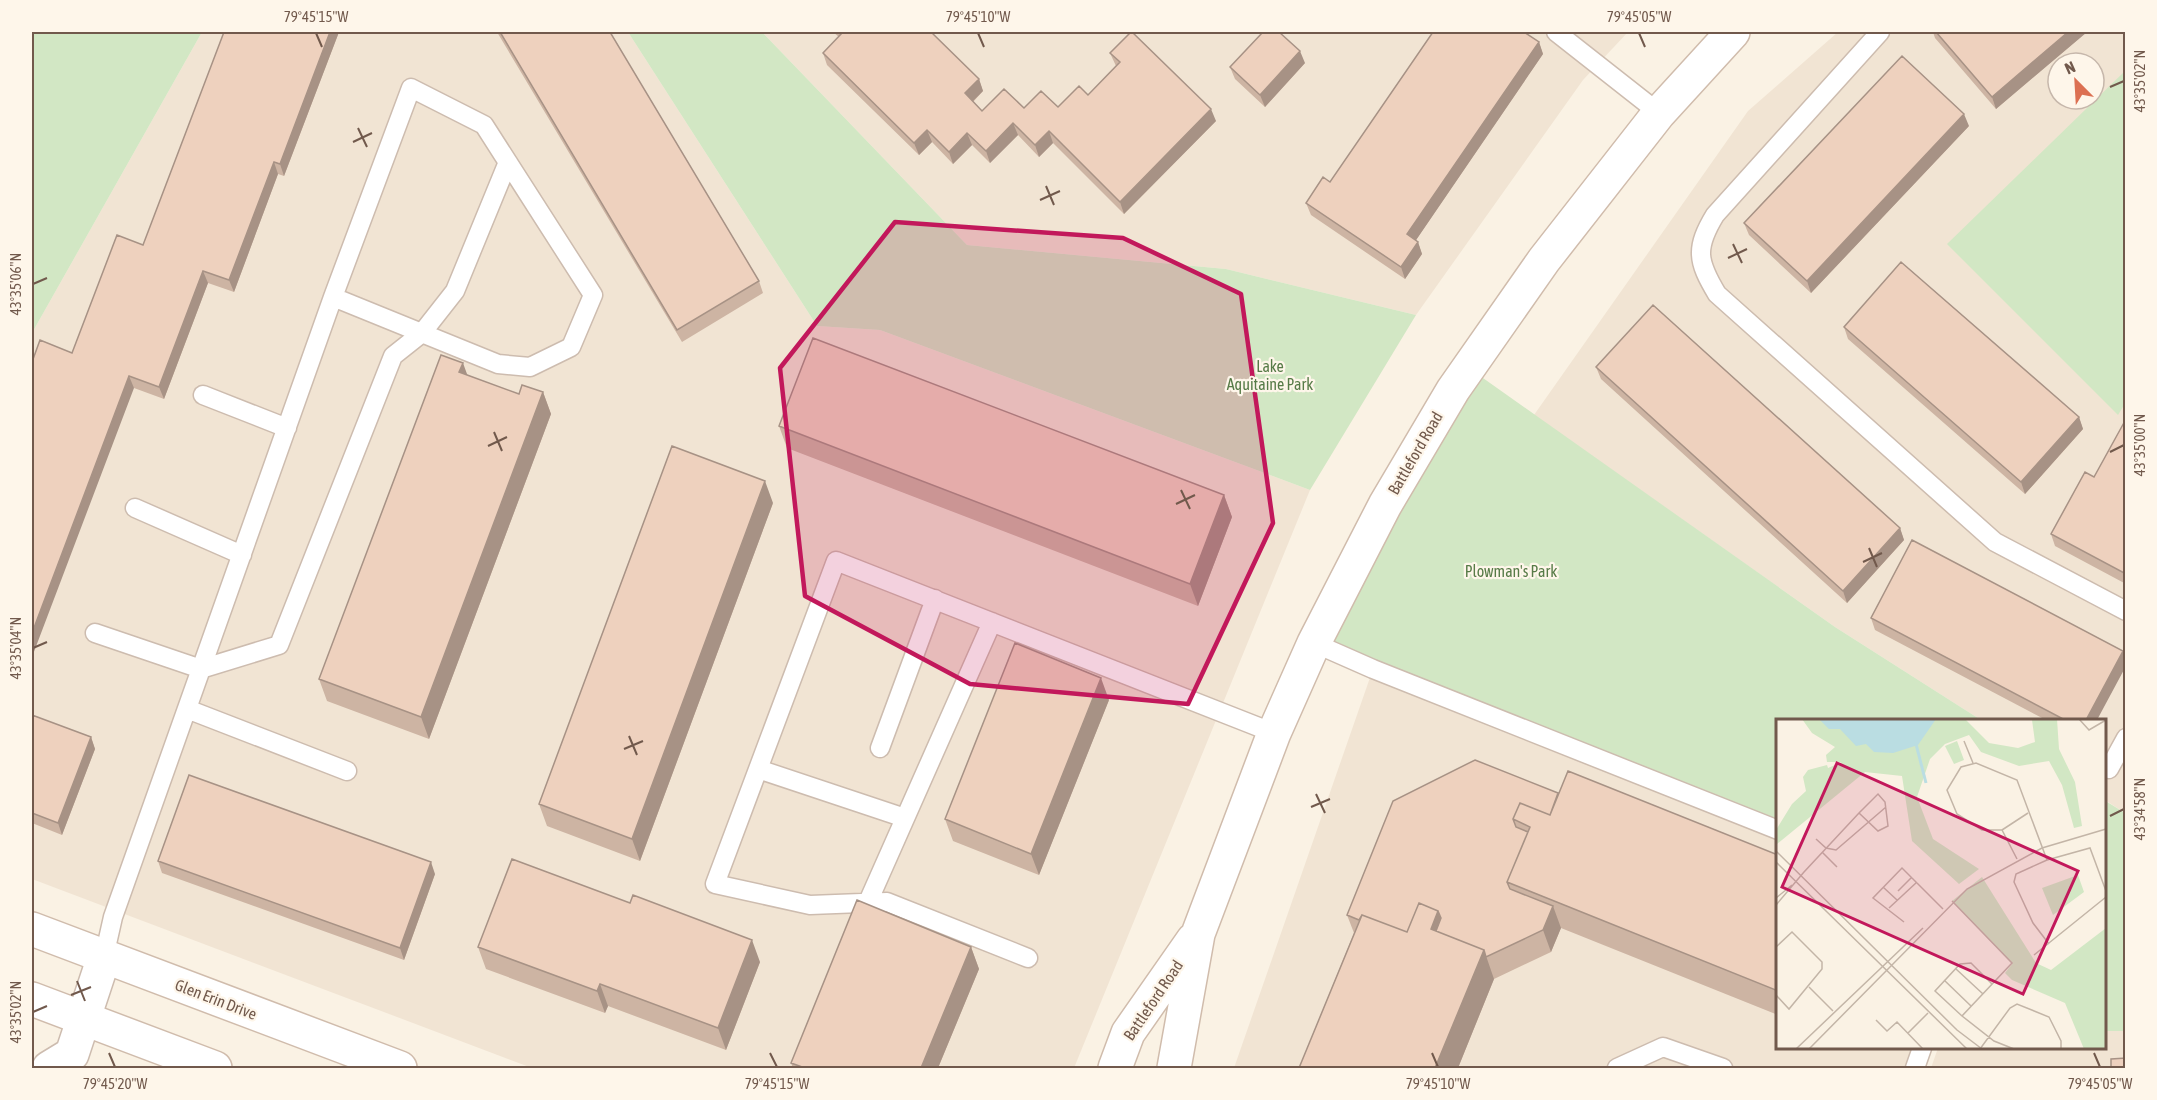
<svg xmlns="http://www.w3.org/2000/svg" width="2157" height="1100" font-family="'Asap Condensed',sans-serif">
<rect width="100%" height="100%" fill="#faf2e4"/>
<path fill="#f1e4d3" fill-rule="evenodd" d="M202,32h426l189,294 63,4 430,160 -236,578h-542l-500,-189v-546z
M762,32h866l-45,48 -167,235 -190,-46 -259,-24z
M1838,32h287v781l-20,-13 -1,-80h-123l-146,-93 -301,-212 214,-304zM2058,63h36v36h-36z
M1373,669l404,161 1,218h144l-7,20h-681z
M2105,1031h20v37h-194l7,-20h166z"/>
<path fill="#d2e7c4" d="M32,32h170l-170,301z
M628,32h134l205,213 259,24 190,46 -106,175 -430,-160 -63,-4z
M2125,71l1,331 -8,13 -171,-171z
M1466,366l369,261 146,93h-203l-1,110 -463,-187z
M2104,800l21,13v218h-20z"/>
<g fill="none" stroke-linecap="round" stroke-linejoin="round">
<defs>
<path id="lane" d="M1556,32l103,81
M1880,32l-165,183c-20,33 -18,46 2,79l278,248 131,69
M203,395l84,33
M135,508l107,47
M95,633l106,36 78,-24 114,-289 29,-23 33,-42 53,-129
M1314,643l59,26 405,161
M187,709l160,62
M880,748l55,-149
M758,769l147,49
M2109,769l17,-31
M868,902l124,-280
M104,957l9,-40 220,-620 78,-209 73,37 109,170 -22,52 -41,20 -32,-3 -165,-67
M1028,958l-141,-56 -77,3 -95,-21 121,-323 438,172
M1617,1068l46,-21 60,21
M1915,1068l7,-20"/>
<path id="street" d="M49,1068l23,-14 32,-97"/>
<path id="secondary" d="M32,929l368,139
M32,999l183,69
M1115,1068l13,-35 65,-93
M1174,1068l24,-134 76,-201 40,-90 71,-138 68,-115 91,-130 115,-147 74,-81"/>
</defs>
<use href="#lane" stroke="#cdbcaf" stroke-width="21"/>
<use href="#street" stroke="#cdbcaf" stroke-width="36"/>
<use href="#secondary" stroke="#d0bcac" stroke-width="36"/>
<use href="#lane" stroke="#fff" stroke-width="18"/>
<use href="#street" stroke="#fff" stroke-width="33"/>
<use href="#secondary" stroke="#fff" stroke-width="33"/>
</g>
<path fill="#cdb4a3" d="M224,32h115l-55,144 -6,-2 -44,118 -26,-9 -44,116 -30,-11 -62,-35 71,-108z
M497,32h113l149,249 4,12 -81,49z
M833,32h98l48,47 4,12 -10,11 9,9 76,-4 30,-12 28,-29 -6,-13 106,68 -92,93 -71,-71 -14,14 -21,-22 -28,28 -18,-18 -19,19 -21,-22 -13,13 -92,-90 -4,-12 16,-16z
M1933,32h154l-91,77 -61,-71z
M1539,42l4,12 -127,186 2,2 4,12 -17,25 -94,-64 -5,-12 24,-21z
M1305,63l-40,44 -30,-28 -5,-12z
M1969,126l-158,167 -62,-58 -5,-12z
M1844,327l235,90 4,12 -58,65 -177,-155z
M1596,367l304,161 4,12 -57,63 -246,-224z
M467,375l52,19 24,-2 8,22 -122,325 -102,-38 -8,-22z
M2126,419v165l-71,-38 -4,-12 43,-57z
M779,426l445,69 8,22 -34,89 -411,-158z
M773,503l-133,358 -93,-35 -8,-22z
M1871,618l226,102h-51l-171,-90z
M1109,700l-70,175 -86,-34 -8,-22z
M32,708l1,4 -1,3 59,22 4,12 -33,86 -30,-12z
M1558,793l220,62v160l-217,-87 -10,24 -57,27 -36,89h-159l55,-135 -7,-18z
M158,861l277,13 -31,86 -242,-87z
M478,947l282,15 -34,88 -118,-44 -3,7 -119,-44z
M971,947l8,22 -41,99h-145l-2,-5z"/>
<path fill="#a79285" d="M330,32h9l-55,144 -4,-12z
M2068,32h19l-91,77 -4,-12z
M1539,42l4,12 -131,192 -5,-12z
M1300,51l5,12 -40,44 -5,-12z
M979,79l4,12 -14,14 -4,-12z
M1211,109l5,12 -92,93 -4,-12z
M1964,114l5,12 -158,167 -4,-12z
M1013,123l5,12 -28,28 -4,-12z
M927,130l5,12 -13,13 -5,-12z
M1049,131l4,12 -14,14 -4,-12z
M967,133l5,12 -19,19 -4,-12z
M274,162l4,12 -44,118 -5,-12z
M1418,242l4,12 -17,25 -4,-12z
M203,271l5,12 -44,116 -5,-12z
M463,363l8,22 -12,-13z
M129,376l5,12 -102,269v-24z
M543,392l8,22 -122,325 -8,-22z
M2079,417l4,12 -58,65 -4,-12z
M765,481l8,22 -133,358 -8,-22z
M1224,495l8,22 -34,89 -8,-22z
M1900,528l4,12 -57,63 -4,-12z
M2123,651l3,8v7l-29,54h-11z
M1101,678l8,22 -70,175 -8,-21z
M91,737l4,12 -33,86 -4,-12z
M431,862l4,12 -31,86 -4,-12z
M1553,906l8,22 -10,24 -8,-22z
M1438,911l11,29 -18,-11z
M752,940l8,22 -34,88 -8,-22z
M971,947l8,22 -41,99h-17z
M1484,950l10,29 -36,89h-23z
M600,984l8,22 -3,7 -8,-22z"/>
<path fill="#eed1be" stroke="#a79285" stroke-width="1.5" d="M224,32h106l-50,132 -6,-2 -45,118 -26,-9 -44,116 -30,-11 -97,257v-271l8,-22 32,13 45,-118 26,10z
M500,32h110l149,249 -82,49z
M841,32h90l48,47 -14,14 17,18 22,-22 20,19 17,-17 17,16 21,-21 9,9 32,-33 -10,-9 21,-21h1l79,77 -91,93 -71,-71 -14,14 -22,-22 -27,28 -19,-18 -18,19 -22,-22 -13,13 -91,-90 19,-20z
M1263,32h16l21,19 -40,44 -30,-28z
M1433,32h91l15,10 -132,192 11,8 -17,25 -95,-64 17,-26 7,5z
M1936,32h132l-76,65z
M1902,56l62,58 -157,167 -63,-58z
M1901,262l178,155 -58,65 -177,-155z
M1653,305l247,223 -57,63 -247,-224z
M813,338l411,157 -34,89 -411,-158z
M441,355l22,8 -4,9 60,22 3,-9 21,7 -122,325 -102,-38z
M2126,419v155l-75,-40 34,-62 9,5z
M672,446l93,35 -133,358 -93,-35z
M1912,540l211,111 -37,69h-21l-194,-102z
M1015,643l86,35 -70,176 -86,-35z
M32,715l59,22 -33,86 -26,-10z
M1475,760l83,33 -8,22 -30,-12 -7,16 3,8 12,5 -21,50 3,7 43,17 -10,24 -57,27 -2,-7 -48,-19 5,-13 -3,-7 -19,-8 -12,29 -45,-17 -3,5 -12,-5 46,-114z
M1568,771l210,84v136l-271,-109 23,-55 -17,-8 7,-16 30,12z
M189,775l242,87 -31,86 -242,-87z
M512,859l118,44 3,-8 119,45 -34,88 -118,-44 -3,7 -119,-44z
M857,900l114,47 -50,121h-116l-14,-5z
M1419,903l19,8 -7,18 53,21 -49,118h-136l63,-153 45,17z
M2126,1058v10h-15v-9z"/>
<path fill="#c2185b" fill-opacity="0.2" stroke="#c2185b" stroke-width="4.5" stroke-linejoin="round" d="M895,222l228,16 118,56 32,229 -85,181 -218,-20 -165,-88 -25,-228z"/>
<path fill="none" stroke="#71594c" stroke-width="2" d="M316,33l6,14M978,33l6,14M1639,33l6,14M2110,87l14,-6M358,128l9,19M353,142l19,-9M1046,186l8,19M1040,200l20,-9M1733,244l9,19M1728,258l19,-9M33,284l14,-6M494,432l8,19M488,446l19,-9M2110,452l14,-7M1181,490l9,19M1176,504l19,-9M1869,548l8,19M1863,562l19,-9M33,648l14,-6M629,736l8,19M624,749l19,-8M1316,794l9,19M1311,807l19,-8M2110,816l14,-7M77,981l8,20M71,995l20,-8M33,1012l14,-6M109,1053l6,14M770,1053l7,14M1432,1053l6,14M2094,1053l6,14"/>
<g text-anchor="middle" stroke-width="4.5" stroke-linejoin="round" paint-order="stroke">
<g font-size="16" fill="#577b47" stroke="#fef6ea">
<text x="1270" y="372">Lake<tspan x="1270" dy="18">Aquitaine Park</tspan></text>
<text x="1511" y="577">Plowman's Park</text>
</g>
<g font-size="16" fill="#71594c" stroke="#fef6ea">
<text transform="translate(1415 453) rotate(-60)" y="6">Battleford Road</text>
<text transform="translate(216 999) rotate(21)" y="6">Glen Erin Drive</text>
<text transform="translate(1153 1000) rotate(-56)" y="6">Battleford Road</text>
</g>
</g>
<g transform="translate(1776 719)">
<rect width="330" height="330" fill="#faf2e4"/>
<path d="M26,0h163l24,24 29,5 17,-6 -3,-22 25,-1 2,30 16,33 7,44 -8,2 -12,-43 -13,-24 -30,5 -38,-14 -12,-17 -24,9 -15,15 -13,38 16,42 46,30 -20,15 -47,-43 -10,-65 -37,-4 -88,72 -1,-14 16,-26 14,-13 -3,-14 5,-7 19,-5 1,3 14,-6h-15l-1,-7 9,-8 -23,-14zM181,22l7,19 -10,4 -9,-18zM302,156l6,17 -31,23 -11,-27zM206,158l54,86 15,7 55,-42v121h-22l-19,-46 -53,-23 -7,-7 7,-9 -60,-63z" fill="#d2e7c4"/>
<path d="M43,0h117l-18,26 -25,8 -19,-1 -8,-8 -10,2 -16,-17h-11z" fill="#badde2"/>
<path fill="none" stroke="#badde2" stroke-width="3" d="M140,25l10,39"/>
<path fill="none" stroke="#c3b5a7" stroke-width="1.5" d="M303,0l10,11 17,-10M188,22l9,22M226,111l26,-17M40,120l10,9 10,2 50,-43M0,132l181,179 25,19M46,133l15,15M241,140l-15,-29h-20l-25,-16 -10,-24 14,-23 15,-4 41,17 30,80M0,143l191,187M107,168l14,13M122,172l14,-14M0,179l16,-13M176,182l60,62 -50,53 32,25 20,8M0,186l28,-33 55,-59 19,-19 7,8 3,24 -10,5 -19,-18M113,189l28,-26M128,203l-31,-24 29,-30 41,41M273,225l-16,-21 -19,-41 2,-8 31,-14 43,-12 16,43M0,228l16,-15 30,30v7l-33,40 -13,-14M258,236l72,-58M180,250l27,25M168,261l27,26M33,268l24,24M186,297l-27,-25 25,-27 11,-1 21,21M100,301l11,11 10,-9 26,27M132,314l20,-20M20,330l127,-121M33,330l158,-160 75,-41 64,-19M204,330l30,-41 7,-4 32,13 12,24v8"/>
<path fill="#c2185b" fill-opacity="0.15" stroke="#c2185b" stroke-width="3" d="M61,44l241,108 -55,123 -241,-107z"/>
<rect width="330" height="330" fill="none" stroke="#71594c" stroke-width="3"/>
</g>
<rect width="2157" height="1100" fill="none" stroke="#fef6ea" stroke-width="66"/>
<g transform="translate(2076 81) rotate(336)"><circle r="28" fill="#fef6ea" stroke="#c6b7ab" stroke-width="1.5"/>
<path d="M0-4.5L10 22L0 15L-10 22Z" fill="#dc7052"/>
<text y="-9" font-size="16" font-weight="bold" text-anchor="middle" fill="#71594c">N</text>
</g>
<rect x="33" y="33" width="2091" height="1034" fill="none" stroke="#71594c" stroke-width="2"/>
<g font-size="15" text-anchor="middle" fill="#71594c">
<text x="316" y="22">79°45'15"W</text>
<text x="978" y="22">79°45'10"W</text>
<text x="1639" y="22">79°45'05"W</text>
<text transform="translate(2140 81) rotate(-90)" y="5">43°35'02"N</text>
<text transform="translate(16 284) rotate(-90)" y="5">43°35'06"N</text>
<text transform="translate(2140 445) rotate(-90)" y="5">43°35'00"N</text>
<text transform="translate(16 648) rotate(-90)" y="5">43°35'04"N</text>
<text transform="translate(2140 809) rotate(-90)" y="5">43°34'58"N</text>
<text transform="translate(16 1012) rotate(-90)" y="5">43°35'02"N</text>
<text x="115" y="1089">79°45'20"W</text>
<text x="777" y="1089">79°45'15"W</text>
<text x="1438" y="1089">79°45'10"W</text>
<text x="2100" y="1089">79°45'05"W</text>
</g>
</svg>
